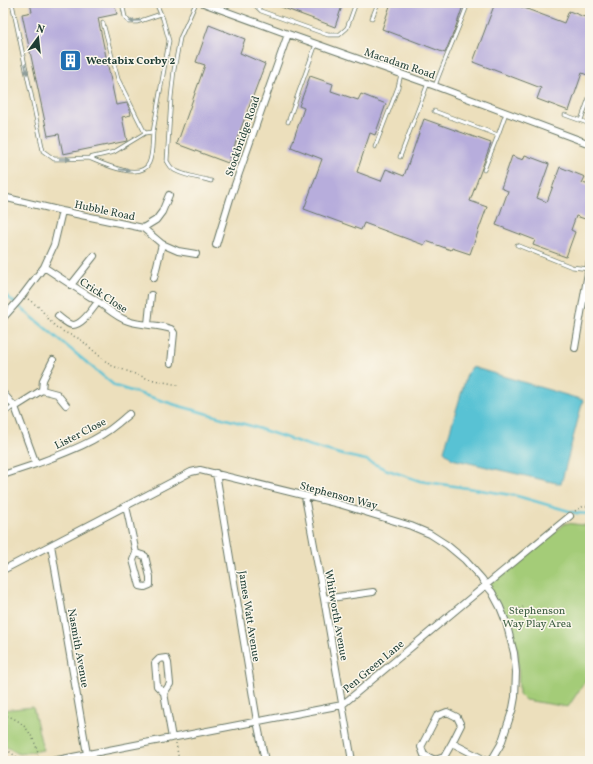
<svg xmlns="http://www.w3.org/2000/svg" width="593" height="764" font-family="Vollkorn,serif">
<rect width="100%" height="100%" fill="#fbf7ec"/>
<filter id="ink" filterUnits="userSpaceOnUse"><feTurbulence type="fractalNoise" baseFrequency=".025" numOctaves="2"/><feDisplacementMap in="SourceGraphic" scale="8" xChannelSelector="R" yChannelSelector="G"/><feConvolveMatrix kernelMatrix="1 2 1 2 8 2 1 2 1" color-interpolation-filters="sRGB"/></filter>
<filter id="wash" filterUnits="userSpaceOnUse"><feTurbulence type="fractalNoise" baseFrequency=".012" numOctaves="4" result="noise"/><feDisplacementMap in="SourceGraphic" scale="16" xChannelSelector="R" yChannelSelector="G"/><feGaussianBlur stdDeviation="0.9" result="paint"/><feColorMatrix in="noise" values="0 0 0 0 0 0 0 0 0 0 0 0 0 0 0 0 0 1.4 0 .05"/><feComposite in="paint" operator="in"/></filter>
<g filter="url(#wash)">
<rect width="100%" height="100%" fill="#ecdfbc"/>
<path fill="#a4cc78" stroke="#628456" d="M566,523l24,3v148l-22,33 -43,-7 -6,-6 -1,-42 -9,-31 -4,-3 -19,-33z
M33,707l10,43 -24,4 -16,-9v-35z"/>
<path fill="#58c2d4" stroke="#3c8084" d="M472,367l111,33 -22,84 -109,-25 -8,-8 23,-77z"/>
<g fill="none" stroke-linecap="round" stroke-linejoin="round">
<path stroke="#58c2d4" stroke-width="2.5" d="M3,293l112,93 61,19 75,21 57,19 35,10 23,5 19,9 35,12 54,8 43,7 59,17 14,1"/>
</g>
<g id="blocks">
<path fill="#b7addc" d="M30,3h84l3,11 -19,4 18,87 11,-2 3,7 1,5 -9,2 5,24 -64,13 -4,-20 -11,2 -26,-122 10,-2z
M273,3h70l-8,24 -62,-23z
M391,3h73l-9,26 -10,24 -63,-24z
M495,3h16l53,20 5,-12 21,8v34l-3,7 3,2v14l-8,-3 -13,38 -32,-12 4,-11 -68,-26z
M209,25l36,14 -5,14 25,11 -37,99 -51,-19 28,-79 -9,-3z
M310,76l23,8 -2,7 27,9 3,-6 25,10 -11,31 -5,-2 -13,39 24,9 5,-12 18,7 20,-57 67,24 -21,58 17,6 -17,47 -18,-6 -1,2 -25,-9 -2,4 -60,-22 -3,7 -57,-21 18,-50 -31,-12 13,-39 -5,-2z
M525,155l24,9 -12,34 10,4 13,-35 25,10 -3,6 8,2v24l-2,11 -12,-4 -5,14 4,2 -9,25 -33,-12 2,-5 -39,-15 12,-34 -7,-3 11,-32 11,4z"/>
</g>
</g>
<g filter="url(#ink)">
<use href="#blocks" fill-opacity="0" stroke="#677664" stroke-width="1"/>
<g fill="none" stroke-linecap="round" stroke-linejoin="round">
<defs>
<path id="lane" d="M12,3l31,148 11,8h11l24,-1 25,-6 31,-19
M122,3l3,14 4,5h8l24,-8
M196,3l-16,35 -6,32 -3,28 -4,63c2,3 3,6 6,8 7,6 28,9 38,12
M253,3l8,8 67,24h11l8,-7 9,-25
M372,18l6,-15
M103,23l15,56 27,54 8,-1 16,-91 -6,-22 -7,-16
M435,86c10,-28 23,-55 33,-83
M434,111l64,24 8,-22
M565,115l25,9
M581,120l9,-25
M288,122l28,-78
M375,147l23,-60 3,-13
M400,157l28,-74
M89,158c12,5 52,24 60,5 4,-9 3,-21 4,-31
M484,170l14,-35
M517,245l55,22 17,2
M3,415l11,-9
M92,753l1,8"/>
<path id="street" d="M203,3l85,31 147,52 155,58
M3,197l59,14 81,17 19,16 16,7 18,3
M143,228l13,-8 6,-8 7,-17
M216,245l14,-46 58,-165
M44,267c18,12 35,23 53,34 10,7 19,16 31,20 14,5 29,3 43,8l3,4 -3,30
M154,278l8,-34
M71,285l23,-29
M58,316c4,3 9,8 14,9 10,1 20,-16 26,-23
M3,318l16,-18 25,-33 10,-22 8,-34
M148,324l3,-29
M575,348l15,-87
M42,390l1,-10 10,-20
M42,390l15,4 9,11
M3,393l12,14 21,57 -33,11
M15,407l27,-17
M36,464c26,-10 60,-22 81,-40 4,-3 8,-7 12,-10
M216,473l41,248 8,40
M305,497l19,102 28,162
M126,507l2,8 8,38 -3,7 7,26 5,1 5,-2v-8l-5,-21 -9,-3
M51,545l36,209
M3,570l188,-98 9,-2 139,34 72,22 19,8 17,11 18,15 17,19 4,6 6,7 8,15 6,15 8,31 2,19 -1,25 -2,11 -12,36 -10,17
M324,599l49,-7
M164,693l6,-9 -2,-21 -2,-5 -7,1 -4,4 2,23 7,7 8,45
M452,743l-8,14 -9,3 -11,-5 -3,-8 16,-31 10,-4 10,5 4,8 -9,18 35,18
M52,761l290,-56 144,-120 84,-69"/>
</defs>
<use href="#lane" stroke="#677664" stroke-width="4.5"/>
<use href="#street" stroke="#677664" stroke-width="8"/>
<path stroke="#677664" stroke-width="1.5" stroke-dasharray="1 3" stroke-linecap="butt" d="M28,299l12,9 10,13 6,6 8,5 16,7 30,26 39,14 29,6
M575,511l7,-4 8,-1
M520,609l3,4 22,16
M512,613l11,-6
M3,715c23,4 33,25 37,46
M176,743l3,18
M3,747l18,13 1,1"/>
<use href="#lane" stroke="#fff" stroke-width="3"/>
<use href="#street" stroke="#fff" stroke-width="6"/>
</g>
<defs><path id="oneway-solid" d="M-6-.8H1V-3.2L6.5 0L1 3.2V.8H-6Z"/></defs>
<g fill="#8f9e9a">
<use href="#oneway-solid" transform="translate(135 21) rotate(176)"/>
<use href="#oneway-solid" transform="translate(26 69) rotate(79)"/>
<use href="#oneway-solid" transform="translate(65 159)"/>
<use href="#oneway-solid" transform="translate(125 170) rotate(6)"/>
</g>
</g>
<defs>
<symbol id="building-square" viewBox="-11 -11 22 22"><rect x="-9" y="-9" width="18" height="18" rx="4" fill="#1f6fb2" stroke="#fbf7ec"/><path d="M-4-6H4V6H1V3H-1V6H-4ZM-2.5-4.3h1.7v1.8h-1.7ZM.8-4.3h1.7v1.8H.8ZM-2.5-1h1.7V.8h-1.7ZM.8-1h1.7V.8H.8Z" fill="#fff"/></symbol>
</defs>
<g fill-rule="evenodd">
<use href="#building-square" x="58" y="48" width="25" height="25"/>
</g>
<g text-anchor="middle" stroke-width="3" stroke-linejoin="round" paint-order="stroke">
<g font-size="11" font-weight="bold" fill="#1f3d34" stroke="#fbf7ec" text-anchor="start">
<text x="86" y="64">Weetabix Corby 2</text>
</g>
<g font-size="11" fill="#1f3d34" stroke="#fbf7ec">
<text transform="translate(400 63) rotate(19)" y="4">Macadam Road</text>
<text transform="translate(242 136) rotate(-71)" y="4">Stockbridge Road</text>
<text transform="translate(105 210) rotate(12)" y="4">Hubble Road</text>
<text transform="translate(104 295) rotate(33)" y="4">Crick Close</text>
<text transform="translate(80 433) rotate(-27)" y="4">Lister Close</text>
<text transform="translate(339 495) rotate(15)" y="4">Stephenson Way</text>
<text transform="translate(337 615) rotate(80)" y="4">Whitworth Avenue</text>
<text transform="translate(250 616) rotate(81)" y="4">James Watt Avenue</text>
<text transform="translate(79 648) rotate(80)" y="4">Nasmith Avenue</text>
<text transform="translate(373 666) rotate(-40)" y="4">Pen Green Lane</text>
</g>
<g font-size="11" fill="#406145" stroke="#fbf7ec">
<text x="537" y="614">Stephenson<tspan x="537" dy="13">Way Play Area</tspan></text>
</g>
</g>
<rect width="593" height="764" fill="none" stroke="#fbf7ec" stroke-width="16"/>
<g transform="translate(38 38) rotate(15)" stroke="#fbf7ec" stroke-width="3" paint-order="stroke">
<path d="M0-3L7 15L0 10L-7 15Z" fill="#1f3d34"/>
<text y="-6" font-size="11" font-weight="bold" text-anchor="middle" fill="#1f3d34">N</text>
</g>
</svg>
